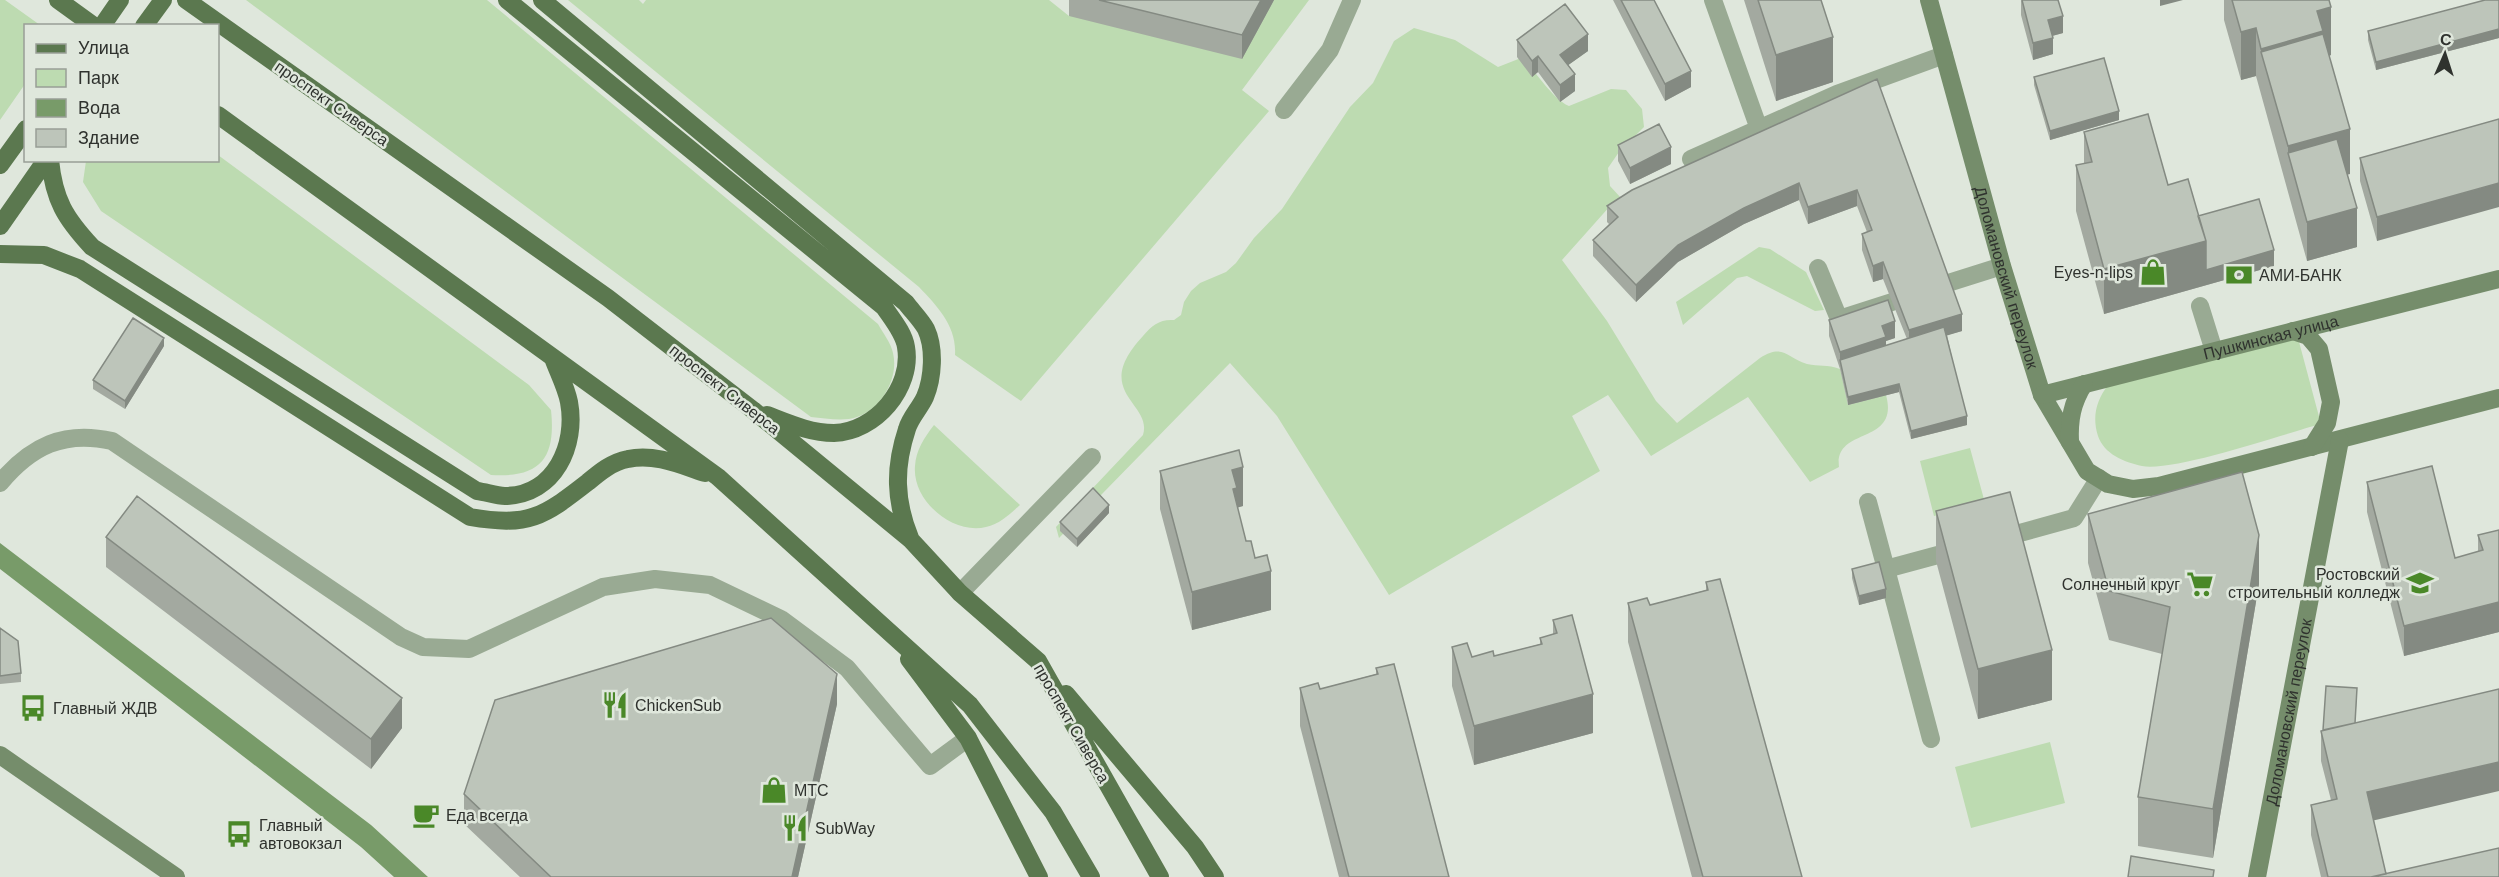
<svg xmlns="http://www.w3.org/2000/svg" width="2499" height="877" font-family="Arial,sans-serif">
<rect width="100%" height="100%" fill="#dfe7dc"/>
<path fill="#bddbb1" d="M0,0h5l35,25 -14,1 -1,58 -25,36z
M246,0h241l391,324c5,9 13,19 15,29 6,25 -11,55 -36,64 -14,5 -32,1 -46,0z
M568,0h71l4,4 3,-4h403l20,16 204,-16h36l-67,90 27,21 -248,290 -66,-46c2,-29 -18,-49 -36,-68z
M1414,28l41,12 43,27 23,-9c17,14 29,39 48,48l42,-17 15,1 16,19 2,18 -25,25 -11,16 2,18 11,12 -10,7 -49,55 45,61 49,80 21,22 83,-65c24,-15 26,0 47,6 12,3 20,0 33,5l8,36 38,-10c14,51 -52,31 -47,72l-29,15 -62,-85 -97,59 -43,-61 -36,21 28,55 -211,124 -112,-179 -47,-53 -171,175 -3,-11 87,-92c10,-33 -53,-42 0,-99 9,-11 17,-17 31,-16l7,-5 3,-13 7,-11 9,-8 26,-11 10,-9 18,-25 28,-29 68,-102 23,-24 21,-42z
M218,155l311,230 22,25c5,48 -10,68 -60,65l-390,-264 -18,-29 3,-21 132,-1z
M1759,247l11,2 36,23 18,38 -9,1 -68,-35 -10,2 -54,47 -7,-23z
M2298,338l23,86c-38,10 -147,48 -179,42 -18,-4 -38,-12 -44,-30 -6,-19 -2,-35 10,-51z
M934,425l86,80c-10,9 -20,19 -34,22 -33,8 -74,-26 -71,-61 1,-16 9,-28 19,-41z
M1970,448l15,55 -51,13 -14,-55z
M2050,742l15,61 -94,25 -16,-61z"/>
<path fill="#789b69" d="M0,543l371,282 57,52h-34l-33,-30 -361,-278z"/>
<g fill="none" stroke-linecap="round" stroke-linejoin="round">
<path stroke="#99aa93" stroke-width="18" d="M1713,0l46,129
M1284,110l46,-60 22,-50
M1691,159l146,-65 107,-39
M1818,268l21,51 53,-17
M1945,284l57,-18
M2200,306l14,45
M0,483c31,-37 64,-53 112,-42l289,196 22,10 46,2 134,-62 52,-8 55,6 71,34 66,49 83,98 38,-28
M1868,502l18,67 74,-20
M1998,539l76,-21 25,-40
M1886,569l45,170
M960,593l132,-136"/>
<g stroke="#758d6b" stroke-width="18">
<path id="s1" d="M1929,0l73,266 40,129 45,76 21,13 25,5 26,-3 340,-88"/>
<path d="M2293,331l15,5 11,13 12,53 -4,21 -15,24"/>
<path id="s2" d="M2042,395l457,-116"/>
<path d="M2070,442c-1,-22 2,-39 14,-58"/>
<path d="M0,755l176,122"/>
<path id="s3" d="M2257,877l83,-437"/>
</g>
<path stroke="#5b784f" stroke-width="18" d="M58,0l36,26
M186,0l422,298 145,112 157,129 50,54 78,68 122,216
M507,0l377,307c8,12 20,26 22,40 7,41 -31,85 -72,86 -24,0 -46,-10 -67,-18
M542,0l364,303c6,8 15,17 20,26 9,19 7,49 -1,68 -5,11 -15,21 -18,32 -13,39 -12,72 3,109
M102,26l18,-26
M144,26l19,-26
M218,115l500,362 252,228 83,107 38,65
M50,160c4,40 15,58 42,87l385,244c9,1 19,5 28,5 50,-1 72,-51 64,-94 -3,-15 -11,-30 -16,-44
M0,165l26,-36
M0,226l46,-66
M0,254l44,1 36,14 390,248c59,10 73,0 118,-35 12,-10 24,-20 40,-23 26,-6 53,6 77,14
M909,659l59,79 71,139
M1066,694l129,153 20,30"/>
</g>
<path fill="#a3a9a0" d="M1069,0h205l-32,59 -173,-43z
M1613,0h41l37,87 -26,14z
M1744,0h77l12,82 -57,19z
M2021,0l42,33 -11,3 1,18 -20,6 -12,-45z
M2224,0h105l2,55 -2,1 21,118h-3l10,73 -50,14 -51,-185 -15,4 -17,-60z
M2499,0v38l-123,32 -8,-30v-9z
M1517,40l71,11 -20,14 7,26 -15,11 -22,-30 -6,5 -15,-20z
M2034,77l85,43 -69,20 -16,-55z
M1877,79l85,252 -15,4 20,90 -56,14 -12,-47 -51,13 -8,-36 -11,-33v-16l66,18 -9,3v5l21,-7 -24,-60 -10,3 -11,-32v-16l5,-2 -10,-26 -49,18 -9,-24 -55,24 -66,38 -42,40 -43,-46v-16l16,-16 -2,-2v-16z
M2499,119l-122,122 -17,-60v-23z
M2084,132l84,53 30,31 76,50 -170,48 -28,-103v-46l8,-1z
M1618,145l53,19 -41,20 -12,-23z
M164,346l-39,63 -32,-20v-9z
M1160,471l83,35 -6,1 9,34 9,17 16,52 -79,20 -32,-121z
M2367,482l88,76 23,-6v-17l21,-5v102l-95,24 -37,-144z
M1936,511l116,189 -74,19 -42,-158z
M1109,513l-32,34 -17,-16v-9z
M2088,514l171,70 -46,274 -75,-12v-49l24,-143 -53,-14 -21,-77z
M106,537l296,191 -31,41 -265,-202z
M1852,569l34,29 -27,7 -7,-27z
M1706,582l96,295h-110l-64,-235v-39l22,2 56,-15z
M1553,620l40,113 -119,32 -22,-79v-39l20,10 22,-1 46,-12v-6l13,-3z
M0,628l21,45v9l-21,2z
M1376,668l73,209h-110l-39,-151v-38l20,1 56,-15z
M2357,696l-2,27 19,98 12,53 113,3h-178l-10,-42v-30l20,-5 -10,-39v-30l2,-1z
M837,704l-39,173h-278l-56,-53v-30z"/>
<path fill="#848a82" d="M1261,0h13l-32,59v-24z
M2160,0h23l-23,6z
M2331,7v48l-8,3 -62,-6v45v-48l56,-38z
M2063,16v17l-15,4v-17z
M2256,28v48l-15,4v-48z
M2499,29v9l-123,32v-8z
M1588,34v17l-28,20v-16z
M1833,37v45l-57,19v-46z
M2053,38v16l-20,6v-17z
M1538,56v16l-6,5v-16z
M1691,71v16l-26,14v-17z
M1575,74v17l-15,11v-17z
M2119,111v9l-69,20v-9z
M2350,129v45l-52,15 -10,-36v38v-45z
M1671,147v17l-41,20v-16z
M1799,183v17l-55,24 -66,38 -42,40v-17l42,-40 66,-37z
M2499,183v24l-122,34v-24z
M1857,190v16l-49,18v-17z
M2357,208v39l-50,14v-39z
M2206,241l68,9v16l-170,48v-45z
M1883,262v17l-10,3v-16z
M1962,314v17l-53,16v-17z
M1895,321v17l-9,3v12l-46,7v-8l42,-26z
M164,338v8l-39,63v-8z
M1899,384v8l-51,13v-8z
M1967,416v9l-56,14v-8z
M1243,467v39l-10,3 -1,-39z
M1109,505v8l-32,34v-8z
M2259,535v49l-46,274v-49z
M1271,571v39l-79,20v-38z
M1886,589v9l-27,7v-9z
M2499,602v30l-95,24v-30z
M2052,650v50l-74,19v-50z
M837,674v30l-39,173h-6z
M1593,694v39l-119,32v-39z
M402,698v30l-31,41v-30z
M2499,762v29l-132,31v-30z"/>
<path fill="#bdc5ba" stroke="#848a82" stroke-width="1.5" d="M1099,0h162l-19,35z
M1621,0h33l37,71 -26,13z
M1758,0h63l12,37 -57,18z
M2022,0h36l5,16 -15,4 5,18 -20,5z
M2232,0h97l2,7 -14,4 6,20 -62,18 -5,-21 -15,4z
M2485,0h14v29l-123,33 -8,-31z
M1565,4l23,30 -28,21 15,19 -15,11 -22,-29 -6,5 -15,-21z
M2323,34l27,95 -62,17 -27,-94z
M2104,58l15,53 -69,20 -16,-54z
M1877,79l85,235 -53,16 -26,-68 -10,4 -11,-32 10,-4 -15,-40 -49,17 -9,-24 -55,25 -66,37 -42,40 -43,-45 25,-23 -11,-11 25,-16z
M2148,114l20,71 20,-6 18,62 -102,28 -28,-104 16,-3 -8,-30z
M2499,119v64l-122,34 -17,-59z
M1659,124l12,23 -41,21 -12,-23z
M2337,139l20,69 -50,14 -19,-69z
M2259,199l15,51 -68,20v-29l-8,-25z
M1888,300l7,21 -13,5 4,11 -46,15 -11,-32z
M133,318l31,20 -39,63 -32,-21z
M1944,327l23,89 -56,15 -12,-47 -51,13 -8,-37z
M1239,450l4,17 -11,3 5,18 -4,1 13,52h5l4,17 12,-3 4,16 -79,21 -32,-121z
M2432,466l23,92 28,-8 -5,-15 21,-5v72l-95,24 -37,-144z
M2242,472l17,63 -46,274 -75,-12 32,-190 -61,-16 -21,-77z
M1093,488l16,17 -32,34 -17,-17z
M2010,492l42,158 -74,19 -42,-158z
M137,496l265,202 -31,41 -265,-202z
M1879,562l7,27 -27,7 -7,-27z
M1720,579l82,298h-99l-75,-274 19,-5 3,7 58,-15 -2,-8z
M1572,615l21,79 -119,32 -22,-79 15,-4 5,14 21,-6 1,5 48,-12 -2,-6 17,-5 -4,-13z
M771,618l66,56 -45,203h-241l-87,-83 31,-94z
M0,628l18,13 3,32 -21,3z
M1394,664l55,213h-100l-49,-189 18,-5 2,6 58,-15 -2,-6z
M2326,686l31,2 -2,35 -32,7z
M2499,689v73l-132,30 19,82 -15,3h-43l-17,-72 26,-6 -16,-68z
M2499,848v29h-128z
M2131,856l83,14 -1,7h-85z"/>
<defs>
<symbol id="shop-bare" viewBox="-9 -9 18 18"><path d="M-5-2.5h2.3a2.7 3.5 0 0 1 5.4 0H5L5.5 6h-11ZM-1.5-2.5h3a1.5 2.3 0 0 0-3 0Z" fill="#4a8828" stroke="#dfe7dc" stroke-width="2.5" paint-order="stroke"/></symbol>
<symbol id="bank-bare" viewBox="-9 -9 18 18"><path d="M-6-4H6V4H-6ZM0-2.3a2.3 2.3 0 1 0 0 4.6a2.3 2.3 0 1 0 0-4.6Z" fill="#4a8828" stroke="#dfe7dc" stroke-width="2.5" paint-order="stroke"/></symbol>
<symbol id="university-bare" viewBox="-9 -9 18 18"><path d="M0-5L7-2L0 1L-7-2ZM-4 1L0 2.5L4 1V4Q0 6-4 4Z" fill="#4a8828" stroke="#dfe7dc" stroke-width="2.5" paint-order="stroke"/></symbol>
<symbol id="supermarket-bare" viewBox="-9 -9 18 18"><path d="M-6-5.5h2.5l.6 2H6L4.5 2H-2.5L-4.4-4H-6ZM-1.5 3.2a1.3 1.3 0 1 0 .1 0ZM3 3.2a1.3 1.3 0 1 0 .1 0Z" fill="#4a8828" stroke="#dfe7dc" stroke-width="2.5" paint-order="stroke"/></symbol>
<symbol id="restaurant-bare" viewBox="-9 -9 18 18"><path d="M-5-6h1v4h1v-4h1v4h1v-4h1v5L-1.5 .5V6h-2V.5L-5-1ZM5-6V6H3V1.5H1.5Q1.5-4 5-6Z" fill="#4a8828" stroke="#dfe7dc" stroke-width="2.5" paint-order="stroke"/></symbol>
<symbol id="bus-bare" viewBox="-9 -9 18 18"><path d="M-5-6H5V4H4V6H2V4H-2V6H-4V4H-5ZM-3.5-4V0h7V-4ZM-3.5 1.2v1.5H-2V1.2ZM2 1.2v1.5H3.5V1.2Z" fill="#4a8828" stroke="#dfe7dc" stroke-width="2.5" paint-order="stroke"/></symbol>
<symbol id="cafe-bare" viewBox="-9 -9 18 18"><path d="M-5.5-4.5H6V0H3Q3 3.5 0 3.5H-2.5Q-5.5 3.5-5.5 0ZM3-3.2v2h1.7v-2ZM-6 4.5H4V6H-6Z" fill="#4a8828" stroke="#dfe7dc" stroke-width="2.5" paint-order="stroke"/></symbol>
</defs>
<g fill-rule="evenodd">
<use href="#shop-bare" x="2134" y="253" width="38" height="38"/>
<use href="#bank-bare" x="2220" y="256" width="38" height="38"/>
<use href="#university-bare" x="2401" y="564" width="38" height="38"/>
<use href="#supermarket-bare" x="2181" y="565" width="38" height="38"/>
<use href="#restaurant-bare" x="596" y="686" width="38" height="38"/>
<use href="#bus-bare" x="14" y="689" width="38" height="38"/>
<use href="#shop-bare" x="755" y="771" width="38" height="38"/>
<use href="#cafe-bare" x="407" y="796" width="38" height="38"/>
<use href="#restaurant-bare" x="776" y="809" width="38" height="38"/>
<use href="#bus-bare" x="220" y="815" width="38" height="38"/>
</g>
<g text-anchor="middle" stroke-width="5" stroke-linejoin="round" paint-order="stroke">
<g font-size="16" fill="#2f322e" stroke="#dfe7dc">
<text transform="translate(332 103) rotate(35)" y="6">проспект Сиверса</text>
<text dy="6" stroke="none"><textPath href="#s1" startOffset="288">Доломановский переулок</textPath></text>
<text dy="6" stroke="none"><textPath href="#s2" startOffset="236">Пушкинская улица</textPath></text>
<text transform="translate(725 389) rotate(38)" y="6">проспект Сиверса</text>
<text dy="6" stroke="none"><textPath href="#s3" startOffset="168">Доломановский переулок</textPath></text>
<text transform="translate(1072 723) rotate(60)" y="6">проспект Сиверса</text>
</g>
<g font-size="16" fill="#2f322e" stroke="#dfe7dc" text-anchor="start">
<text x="2133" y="278" text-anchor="end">Eyes-n-lips</text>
<text x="2259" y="281">АМИ-БАНК</text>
<text x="2400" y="580" text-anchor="end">Ростовский<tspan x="2400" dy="18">строительный колледж</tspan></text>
<text x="2180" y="590" text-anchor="end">Солнечный круг</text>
<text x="635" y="711">ChickenSub</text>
<text x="53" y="714">Главный ЖДВ</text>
<text x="794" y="796">МТС</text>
<text x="446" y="821">Еда всегда</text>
<text x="259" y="831">Главный<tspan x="259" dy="18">автовокзал</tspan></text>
<text x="815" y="834">SubWay</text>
</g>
</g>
<rect x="24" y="24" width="195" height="138" fill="#dfe7dc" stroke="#999f96" stroke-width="1.5"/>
<rect x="36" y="44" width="30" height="9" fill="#5b784f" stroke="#999f96" stroke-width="1.5"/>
<text x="78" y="54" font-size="18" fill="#2f322e">Улица</text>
<rect x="36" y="69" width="30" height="18" fill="#bddbb1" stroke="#999f96" stroke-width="1.5"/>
<text x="78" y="84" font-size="18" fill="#2f322e">Парк</text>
<rect x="36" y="99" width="30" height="18" fill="#789b69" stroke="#999f96" stroke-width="1.5"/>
<text x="78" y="114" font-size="18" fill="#2f322e">Вода</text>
<rect x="36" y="129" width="30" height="18" fill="#bdc5ba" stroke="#999f96" stroke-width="1.5"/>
<text x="78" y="144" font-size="18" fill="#2f322e">Здание</text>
<g transform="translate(2445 54) rotate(3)" stroke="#dfe7dc" stroke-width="4.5" paint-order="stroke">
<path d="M0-4.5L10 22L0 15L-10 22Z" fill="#2f322e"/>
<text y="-9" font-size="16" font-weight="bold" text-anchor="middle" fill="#2f322e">С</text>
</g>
</svg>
